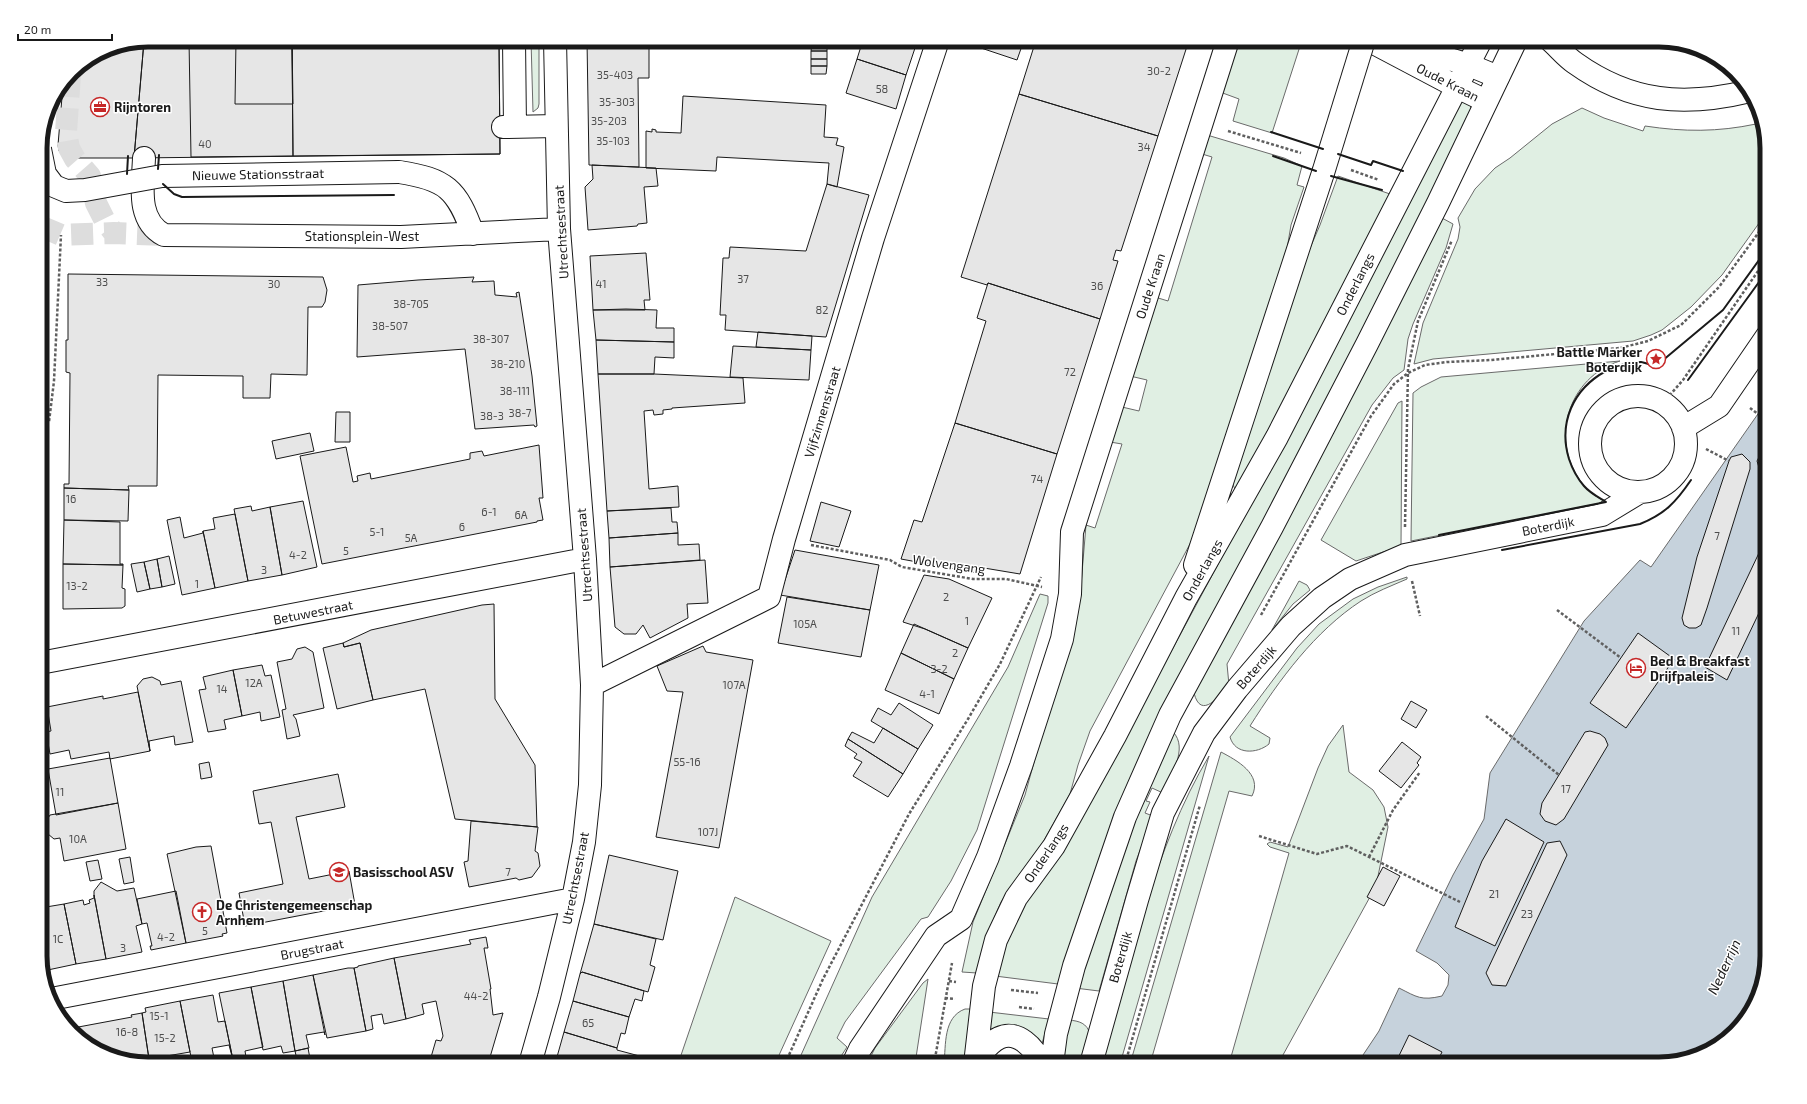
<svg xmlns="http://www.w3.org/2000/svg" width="1807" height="1104" font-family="'Exo 2',sans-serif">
<rect width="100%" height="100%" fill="#fff"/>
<path fill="#e0efe3" stroke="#6a6a6a" d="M531,40h8v64l-1,4 -5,4z
M1237,40h65l-30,93 -39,-12 6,-22 -19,-7z
M1467,101l3,1 1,7 -1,9 -194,382 -218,484 -63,-8 6,-23 21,-46 60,-92 91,-167 127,-236 160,-310z
M1582,108l22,10 39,13 2,-5c39,6 73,6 111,-2l1,1 5,-1 5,17v71l-45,63 -31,32 -29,23 -11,5 -18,6 -200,18 -19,5 9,-41 35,-84 2,-12 -2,-9 17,-29 20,-21 15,-10 42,-34z
M1207,135l77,23 18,8 -5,19 7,2 -13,38 -7,42 -93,275 -101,189 -12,34 -8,29 -28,50 -23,31 -18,27 -12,28 -12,43 -15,-1 11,-50 52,-127 20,-73 36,-137 5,-60 9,3 27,-84 -12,-2 12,-35 17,4 8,-31 -17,-4 25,-79 13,4 44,-144 -10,-3z
M1338,176l52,18 -150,294 -5,1 -3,-6 69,-214 19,-44z
M1442,218l11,6 -7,24 -33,76 -5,15 -4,31 -11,8 -21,27 -145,259 2,21c-9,10 -28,36 -35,8z
M1620,361c-52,16 -71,79 -38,122 6,9 15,14 24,19l-195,39 2,-148 8,-6 20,-10z
M1402,401l-1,145 -45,15 -35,-21 77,-137z
M1407,577v2c-16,7 -32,13 -46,22 -46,30 -82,79 -111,125l20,12 -1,6c-12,10 -34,11 -39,-7l67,-89 22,-24 34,-25 25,-12z
M1299,581l8,4 3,5 -17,14 -21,26z
M1040,594l8,2v7l-71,227 -26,51 -23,36 -7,2 -76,103 -8,16 10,9 -11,17h-39l75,-167 136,-230z
M1343,725l6,47 24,18 11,17 4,20 -12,59 -98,178h-49l60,-211 -19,-6 -3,-3 3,-2 18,5 30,-79 10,-22z
M1173,732c16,16 -3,45 -10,61l-11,-5 -6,13 4,1 -5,11 8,3 -17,45 -37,130 -24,-3 46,-138z
M1221,752c15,8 42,22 31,44l-23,-5 -79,273h-20z
M1209,756l-89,308h-19c30,-104 52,-214 108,-308z
M735,897l96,44 -56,123h-97z
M928,979l-13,85h-48l8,-16 48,-65z
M965,1009h7l-7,55h-21c2,-19 -1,-47 21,-55z
M989,1012l60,7 -8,28c-22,-18 -24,-27 -54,-16z
M1069,1020c10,1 18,3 21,14l-6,30h-24z"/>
<path fill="#c6d2dc" stroke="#6a6a6a" d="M1767,401v555l-15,54 -39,40 -54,14h-302l22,-33 20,-43c18,9 22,13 43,8l6,-11 1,-10 -12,-12 -21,-12 37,-76 31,-56 6,-46 94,-152 56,-61 11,7z"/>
<path fill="#e6e6e6" stroke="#1a1a1a" d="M148,40h351l1,114 -366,4 10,-117z
M189,40h103l1,116 -102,1z
M236,40h56l1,64h-58z
M292,40h207l1,114 -207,2z
M587,40h62v38h-11l1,89 -50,-2z
M700,40h11l-1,2 -10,-1z
M711,40h10v2h-11z
M721,40h27v3l-27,-1z
M748,40h15v3h-15z
M763,40h14v3h-14z
M777,40h15v4l-15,-1z
M792,40h14v4h-14z
M806,40h47l-1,5 -46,-1z
M863,40h48l6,2 -11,33 -49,-16z
M967,40h57l-7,20 -51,-17z
M1036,40h153l-31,96 -139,-42z
M144,41l-10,117h-67l-8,-7 -1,-6 5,-60 9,-14 35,-23z
M812,44h15v7h-16z
M811,51h16v8h-16z
M811,59h16v7h-16z
M857,59l49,16 -10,34 -50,-16z
M811,66h16l-1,8h-15z
M1019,94l139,42 -37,115 -5,-1 -3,10 5,1 -18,58 -112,-36 -1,2 -26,-8z
M683,96l143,9 -2,32 14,1 -2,7 8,2 -7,40 -10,-3 2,-21 -112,-6 -1,14 -70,-3v-37l6,1v-3l4,1v2l25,1z
M592,165l64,3 2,18 -14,1 3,36 -9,1 -1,2 -49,4 -3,-43 8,-8z
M827,184l42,11 -43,142 -101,-7 1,-15h-6l3,-57h6l1,-11 76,4z
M646,253l4,47h-6l1,10h-52l-3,-54z
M68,274l255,3 4,13 -2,12 -3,5h-14l-1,68 -36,-1 -1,24h-27v-22l-85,-1 -1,111h-29l1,4 -65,-2v-4h5l1,-111 -4,-1v-32h2z
M474,277l-2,5 22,-1 1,14 22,2 -1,-4 3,-1 13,84 5,50 -2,1 -1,-2 -59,4 -10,-80 -108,8 1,-72 60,-5z
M988,283l112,36 -43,135 -102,-31 31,-102 -9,-3z
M626,309l31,1 -1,18h18v14l-78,-2 -3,-30z
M758,332l54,4 -1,14 -55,-3z
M596,340l78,2v16l-19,-1 -1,17h-56z
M733,346l78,4 -2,30 -79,-3z
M598,374h56l89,4 2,25 -73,5v1l-9,1v4l-9,1 -1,-5 -9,1 5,78 29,-3 1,21 -72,4z
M336,412h14v30h-15z
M955,423l102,31 -37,120 -42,-7 -1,6 -76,-14 13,-39 8,2z
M310,433l4,18 -38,8 -4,-18z
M1767,441v34l-6,-1 -4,-13z
M539,445l4,53h-4l4,22 -6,1v1l-215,42 -22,-108 46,-9 7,35 5,-1 -1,-5 13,-3 1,6 99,-20v-6l12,-2 2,5z
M1742,454l8,8v7l-43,139 -6,17 -5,3h-7l-5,-3 -2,-7 15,-61 32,-96 2,-4z
M64,488l65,2 -1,31 -64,-1z
M303,501l14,66 -35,8 -12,-68z
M821,502l30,9 -12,36 -29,-6z
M251,506l1,5 18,-4 12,68 -34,6 -14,-72z
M671,508l1,14h5l1,11 -69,5 -2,-27z
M235,514l13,67 -33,7 -12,-57 12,-2 -2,-11z
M180,517l4,21 19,-5v-2l12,57 -33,7 -15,-75z
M64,520l56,2v42h3v1l-60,-1z
M678,533v12l21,-1 1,16 -90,7 -1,-29z
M1767,536v60l-40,84 -22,-13z
M795,550l84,15 -9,45 -90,-15z
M169,556l6,28 -13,3 -5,-28z
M157,559l5,28 -12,2 -6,-27z
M705,560l3,43 -21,1 1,14 -38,20 -7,-13 -7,9h-12l-9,-7 -5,-60z
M144,562l6,27 -13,3 -6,-28z
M63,564l60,1 -1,23 3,1v17l-3,2 -59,1z
M924,575l25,4 43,19 -24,50 -43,-19 -22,-7z
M787,597l83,13 -9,47 -83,-14z
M494,604l1,95 40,66 2,62 -82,-8 -30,-130 -52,11 -13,-57 -16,4 -1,-4 28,-13 111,-25z
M914,624l54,24 -14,31 -53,-26z
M1638,633l36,26 -48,69 -36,-25z
M343,643l1,4 16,-4 13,57 -36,9 -14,-61z
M703,646l3,6 47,8 -34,188 -63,-11 27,-145 -16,-1 -10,-25z
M305,647l8,5 11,56 -31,7 3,4 4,17 -13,3 -5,-29 4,-1 -9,-47 15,-3 5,-10z
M901,653l53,26 -15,35 -54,-24z
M262,665l3,11 6,-1 9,42 -19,4 -1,-9 -18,4 -9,-46z
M233,670l9,46 -18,4 2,9 -18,3 -9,-42 7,-1 -3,-12z
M152,677l8,4 1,4 20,-4 12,61 -18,3 -1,-9 -25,5 1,10 -13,-65 6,-7z
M138,692l12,59 -40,8 -1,-7 -38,7 -2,-9 -19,4 -4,-22 5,-1 -4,-24 56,-11v3z
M1411,701l16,9 -11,18 -15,-9z
M899,703l34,22 -15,24 -47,-28 7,-13 13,7z
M883,728l35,21 -15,25 -55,-35 4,-7 22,11z
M1590,731l10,3 5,4 3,7 -44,74 -8,6 -11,-4 -5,-7 2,-11 43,-71z
M848,739l55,35 -15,23 -35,-21 9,-14 -8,-4 3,-4 -12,-8z
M1402,742l19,15 -4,6 2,2 -18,23 -22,-17z
M110,758l8,45 -62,12 -8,-46z
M209,762l3,15 -11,2 -2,-15z
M338,774l7,33 -49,10 13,62 40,-8 6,34 -110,21 -6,-33 44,-9 -12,-62 -12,2 -6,-33z
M118,803l8,46 -62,12 -4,-23 -6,1 -6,-5 -3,-11 5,-8z
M1506,819l38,23 -49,104 -40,-19 27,-66z
M471,821l67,6 -3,24 3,2 2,13 -8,11 -13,3 -3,-2 -47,9 -5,-25 4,-1z
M1560,841l7,14 -61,131 -14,-1 -6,-12 61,-130z
M211,846l16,87 -5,1 1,2 -37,7 -19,-89 29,-7z
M609,855l69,16 -15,69 -69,-16z
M130,857l4,25 -10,2 -5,-25z
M98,860l4,19 -12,2 -4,-19z
M1383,867l17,9 -16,30 -17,-9z
M101,882l16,9 17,-3 8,36 -6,2 6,26 -36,7 -12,-64v-4z
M176,891l10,52 -35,7 -1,-4h2l-5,-23 -5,1 -5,-25z
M94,895l12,64 -30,5 -12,-60 19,-4 1,5 6,-2 -1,-3 5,-2z
M64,904l12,60 -33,7 -3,-8v-55z
M594,924l62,15 -6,26 5,2 -7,25 -66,-20 -2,2z
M486,937l2,11h-4l7,41h-1l3,26 10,-2 -15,51h-59l7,-24 5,1 2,-5 -7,-35 -14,3 2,10 -18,5 -12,-61 77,-14 -2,-4z
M394,958l12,61 -22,5 -2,-10 -11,2 2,13 -7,2 -12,-63 4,-1v-1z
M348,968h6l12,63 -39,7 -14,-63z
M582,972l62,19 -2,10 -7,-2 -6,18 -56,-16 7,-27z
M313,975l12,60 -1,-3 -18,3 3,13 -14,3 -12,-70z
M283,981l12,70 -12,2 -2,-7 -18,4 -12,-63z
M251,987l12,60 -18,4 1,6 -13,3 -14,-67z
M213,995l5,27 7,-1 8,39 -4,-15 -17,3 2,10 -22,4 -12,-61z
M180,1001l10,51 -41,7 -7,-46 4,-1 -1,-4z
M573,1001l56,16 -4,17 -4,-1 -4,15 -53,-16z
M142,1013l7,46 -10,2 -45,-12 -21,-21 59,-11 -1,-2z
M564,1032l53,16v2l45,12 -1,2h-106z
M1409,1035l33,17 -6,12h-41z
M308,1048l3,16h-13l-3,-13z
M1254,1059l11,5h-14z
M1383,1060l8,4h-10z"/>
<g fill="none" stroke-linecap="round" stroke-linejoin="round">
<path stroke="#ddd" stroke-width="22" stroke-dasharray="22 11" stroke-linecap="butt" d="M70,75l-4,57 3,16 6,11 15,17 6,27 9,18 9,12
M40,226l21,9 53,-2 50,2"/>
<defs>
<path id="minor" d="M514,40l1,87
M1368,40l89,47 29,14
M1391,41l78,24 29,12
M503,127l53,-1
M144,158c-1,27 -8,62 20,77l237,2 158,-8
M399,172c47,7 58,17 74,62
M1590 444a48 48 0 1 1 96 0a48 48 0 1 1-96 0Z
M1683,428l36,-22 48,-70
M40,663l545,-104
M592,685l177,-88 15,-58 89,-301 65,-198
M51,999l522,-100
M530,1064l19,-67 24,-98 11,-57 6,-57 2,-100 -7,-126 -26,-330 -4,-189
M853,1064l7,-15 76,-113 25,-17 27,-62 33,-91 41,-127 8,-45 2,-62 156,-492
M1091,1064l46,-164 26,-87 41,-80 33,-44 54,-63 31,-28 28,-19 55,-24 197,-40 38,-23"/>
<path id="major" d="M1550,40c8,7 16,17 25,23 56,40 109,44 175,28
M1195,565l128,-392
M976,1059c7,-7 14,-17 23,-21 18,-9 36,10 42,26
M975,1064l9,-78 12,-46 20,-42 38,-52 61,-110 71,-138 91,-161 204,-397
M1052,1064l4,-30 18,-68 51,-149 45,-102 102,-188 95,-183 71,-141 78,-163"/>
</defs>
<use href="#minor" stroke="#1a1a1a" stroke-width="24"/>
<use href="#major" stroke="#1a1a1a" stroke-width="24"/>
<path stroke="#5f5f5f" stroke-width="2.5" stroke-dasharray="3 2" stroke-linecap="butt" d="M1228,131l73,22
M1351,170l28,10
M1663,403l20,-23 84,-122
M1750,408l17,13
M40,423l9,-1 5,-41 7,-146
M1706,449l23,12
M1405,527l3,-158 10,-48 34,-81
M811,545l79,15 12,7 71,12h33l36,8
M1412,581l8,35
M1557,610l64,48
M1261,615l110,-199 23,-32 14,-11 17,-8 22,-3 44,-2 129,-12 28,-7 33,-16 38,-38 48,-66
M1486,716l73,59
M1259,836l58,18 30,-8 113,56
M1369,857l24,-47 27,-38
M949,981l7,1
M1011,990l27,3
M945,998l10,1
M1019,1007l15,2
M785,1064l38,-85 86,-165 59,-95 32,-55 41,-87
M934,1064l18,-101
M1125,1064l75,-259"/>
<use href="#minor" stroke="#fff" stroke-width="22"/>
<use href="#major" stroke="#fff" stroke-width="22"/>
<defs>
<path id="minor-bridge" d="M40,149l5,25 9,12 12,5 19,-1 77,-14 237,-4"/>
<path id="major-bridge" d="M1323,173l41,-133"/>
</defs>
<use href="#minor-bridge" stroke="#1a1a1a" stroke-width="24" stroke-linecap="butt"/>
<use href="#major-bridge" stroke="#1a1a1a" stroke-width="24" stroke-linecap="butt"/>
<use href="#minor-bridge" stroke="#fff" stroke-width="22"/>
<use href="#major-bridge" stroke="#fff" stroke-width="22"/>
<path stroke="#1a1a1a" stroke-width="2" d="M1271,132l52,17
M1338,154l33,11 2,-4 30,10
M1273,156l43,15
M158,169l1,-14
M127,174l1,-18
M1331,176l51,14
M163,184l11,10 8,3 212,-2
M1688,380l79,-109
M1439,535l167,-33c-8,-5 -16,-9 -22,-16 -7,-8 -12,-18 -15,-27 -11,-36 4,-70 37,-88 10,-5 23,-9 35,-9 5,1 10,3 15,4l67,-56 44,-61
M1502,550l138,-26c25,-10 36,-22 51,-44"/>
</g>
<defs>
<symbol id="office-ring" viewBox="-11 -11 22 22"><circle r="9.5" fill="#fff" stroke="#c62828" stroke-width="1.5"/><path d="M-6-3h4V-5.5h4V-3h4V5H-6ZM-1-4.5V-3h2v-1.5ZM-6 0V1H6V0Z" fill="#c62828"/></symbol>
<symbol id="sight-ring" viewBox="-11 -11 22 22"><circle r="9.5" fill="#fff" stroke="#c62828" stroke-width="1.5"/><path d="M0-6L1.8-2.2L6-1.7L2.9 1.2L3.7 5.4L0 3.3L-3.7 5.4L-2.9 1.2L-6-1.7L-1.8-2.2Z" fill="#c62828"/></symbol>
<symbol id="hotel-ring" viewBox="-11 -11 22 22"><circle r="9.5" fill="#fff" stroke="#c62828" stroke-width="1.5"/><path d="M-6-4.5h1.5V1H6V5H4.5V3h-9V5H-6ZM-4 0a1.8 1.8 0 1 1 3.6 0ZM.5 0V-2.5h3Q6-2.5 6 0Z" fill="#c62828"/></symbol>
<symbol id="school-ring" viewBox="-11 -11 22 22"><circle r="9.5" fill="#fff" stroke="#c62828" stroke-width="1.5"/><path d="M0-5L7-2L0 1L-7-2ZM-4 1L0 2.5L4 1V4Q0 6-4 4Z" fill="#c62828"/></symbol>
<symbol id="church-ring" viewBox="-11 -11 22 22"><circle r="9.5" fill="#fff" stroke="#c62828" stroke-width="1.5"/><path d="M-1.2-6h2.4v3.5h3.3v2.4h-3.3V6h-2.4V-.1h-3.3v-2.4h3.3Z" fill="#c62828"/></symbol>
</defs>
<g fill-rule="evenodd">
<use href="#office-ring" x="89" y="96" width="22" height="22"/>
<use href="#sight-ring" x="1645" y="348" width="22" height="22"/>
<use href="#hotel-ring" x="1625" y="657" width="22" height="22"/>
<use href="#school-ring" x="328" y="861" width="22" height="22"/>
<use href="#church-ring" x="191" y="901" width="22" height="22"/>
</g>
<g text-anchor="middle" stroke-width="3" stroke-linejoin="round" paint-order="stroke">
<g font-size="11" fill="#4d4d4d">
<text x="1159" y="75">30-2</text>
<text x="615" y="79">35-403</text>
<text x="882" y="93">58</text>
<text x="617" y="106">35-303</text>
<text x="609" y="125">35-203</text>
<text x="613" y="145">35-103</text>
<text x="205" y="148">40</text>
<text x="1144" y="151">34</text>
<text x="743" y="283">37</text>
<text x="102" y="286">33</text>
<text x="274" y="288">30</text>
<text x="601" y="288">41</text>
<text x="1097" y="290">36</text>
<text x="411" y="308">38-705</text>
<text x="822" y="314">82</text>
<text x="390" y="330">38-507</text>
<text x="491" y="343">38-307</text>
<text x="508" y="368">38-210</text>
<text x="1070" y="376">72</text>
<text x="515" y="395">38-111</text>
<text x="520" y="417">38-7</text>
<text x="492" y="420">38-3</text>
<text x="1037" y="483">74</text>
<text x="71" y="503">16</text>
<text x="489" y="516">6-1</text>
<text x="521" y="519">6A</text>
<text x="462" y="531">6</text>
<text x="377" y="536">5-1</text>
<text x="1717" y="540">7</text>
<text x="411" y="542">5A</text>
<text x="346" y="555">5</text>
<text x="298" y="559">4-2</text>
<text x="264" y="574">3</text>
<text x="197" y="588">1</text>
<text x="77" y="590">13-2</text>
<text x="946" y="601">2</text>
<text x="967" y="625">1</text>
<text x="805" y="628">105A</text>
<text x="1736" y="635">11</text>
<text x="955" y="657">2</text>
<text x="939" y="673">3-2</text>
<text x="254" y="687">12A</text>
<text x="734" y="689">107A</text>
<text x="222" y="693">14</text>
<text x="927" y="698">4-1</text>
<text x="687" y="766">55-16</text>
<text x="1566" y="793">17</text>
<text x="60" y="796">11</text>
<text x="708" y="836">107J</text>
<text x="78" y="843">10A</text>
<text x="508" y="876">7</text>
<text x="1494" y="898">21</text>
<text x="1527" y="918">23</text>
<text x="205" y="935">5</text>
<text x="166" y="941">4-2</text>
<text x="58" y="943">1C</text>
<text x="123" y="952">3</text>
<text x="476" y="1000">44-2</text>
<text x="159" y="1020">15-1</text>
<text x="588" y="1027">65</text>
<text x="127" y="1036">16-8</text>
<text x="165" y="1042">15-2</text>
</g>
<g font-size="13" fill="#1a1a1a" stroke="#fff">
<text transform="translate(1448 82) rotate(27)" y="5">Oude Kraan</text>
<text transform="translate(258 174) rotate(-1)" y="5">Nieuwe Stationsstraat</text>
<text transform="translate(561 232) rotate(-93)" y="5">Utrechtsestraat</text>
<text x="362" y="241">Stationsplein-West</text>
<text transform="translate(1355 284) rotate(-63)" y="5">Onderlangs</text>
<text transform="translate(1150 286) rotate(-72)" y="5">Oude Kraan</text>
<text transform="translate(822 412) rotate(-73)" y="5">Vijfzinnenstraat</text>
<text transform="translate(1548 526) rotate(-11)" y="5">Boterdijk</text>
<text transform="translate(584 555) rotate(-94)" y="5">Utrechtsestraat</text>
<text transform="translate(949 564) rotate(8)" y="5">Wolvengang</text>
<text transform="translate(1202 570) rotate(-61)" y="5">Onderlangs</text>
<text transform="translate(313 612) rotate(-11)" y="5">Betuwestraat</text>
<text transform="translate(1256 667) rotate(-49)" y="5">Boterdijk</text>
<text transform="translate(1046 853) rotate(-56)" y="5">Onderlangs</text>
<text transform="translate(575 878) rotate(-79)" y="5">Utrechtsestraat</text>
<text transform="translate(312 949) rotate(-11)" y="5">Brugstraat</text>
<text transform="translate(1120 957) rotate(-74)" y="5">Boterdijk</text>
</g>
<g font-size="13" font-weight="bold" fill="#1a1a1a" stroke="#fff" text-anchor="start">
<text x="114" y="112">Rijntoren</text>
<text x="1642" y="357" text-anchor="end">Battle Marker<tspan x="1642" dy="15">Boterdijk</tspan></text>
<text x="1650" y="666">Bed &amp; Breakfast<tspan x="1650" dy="15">Drijfpaleis</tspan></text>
<text x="353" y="877">Basisschool ASV</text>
<text x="216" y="910">De Christengemeenschap<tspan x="216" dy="15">Arnhem</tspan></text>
</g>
<g font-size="14" font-style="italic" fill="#1a1a1a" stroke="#fff">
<text transform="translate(1724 967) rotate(-65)" y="5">Nederrijn</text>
</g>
</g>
<path d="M0 0H1807V1104H0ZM148 47H1659A101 101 0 0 1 1760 148V956A101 101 0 0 1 1659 1057H148A101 101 0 0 1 47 956V148A101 101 0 0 1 148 47Z" fill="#fff" fill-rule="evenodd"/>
<path fill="none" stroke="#1a1a1a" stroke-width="5" d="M148 47H1659A101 101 0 0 1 1760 148V956A101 101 0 0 1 1659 1057H148A101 101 0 0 1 47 956V148A101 101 0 0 1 148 47Z"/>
<path d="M18 34v6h94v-6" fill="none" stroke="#1a1a1a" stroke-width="2"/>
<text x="24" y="34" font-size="12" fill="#1a1a1a" stroke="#ffffff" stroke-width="3" paint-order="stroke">20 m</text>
</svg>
